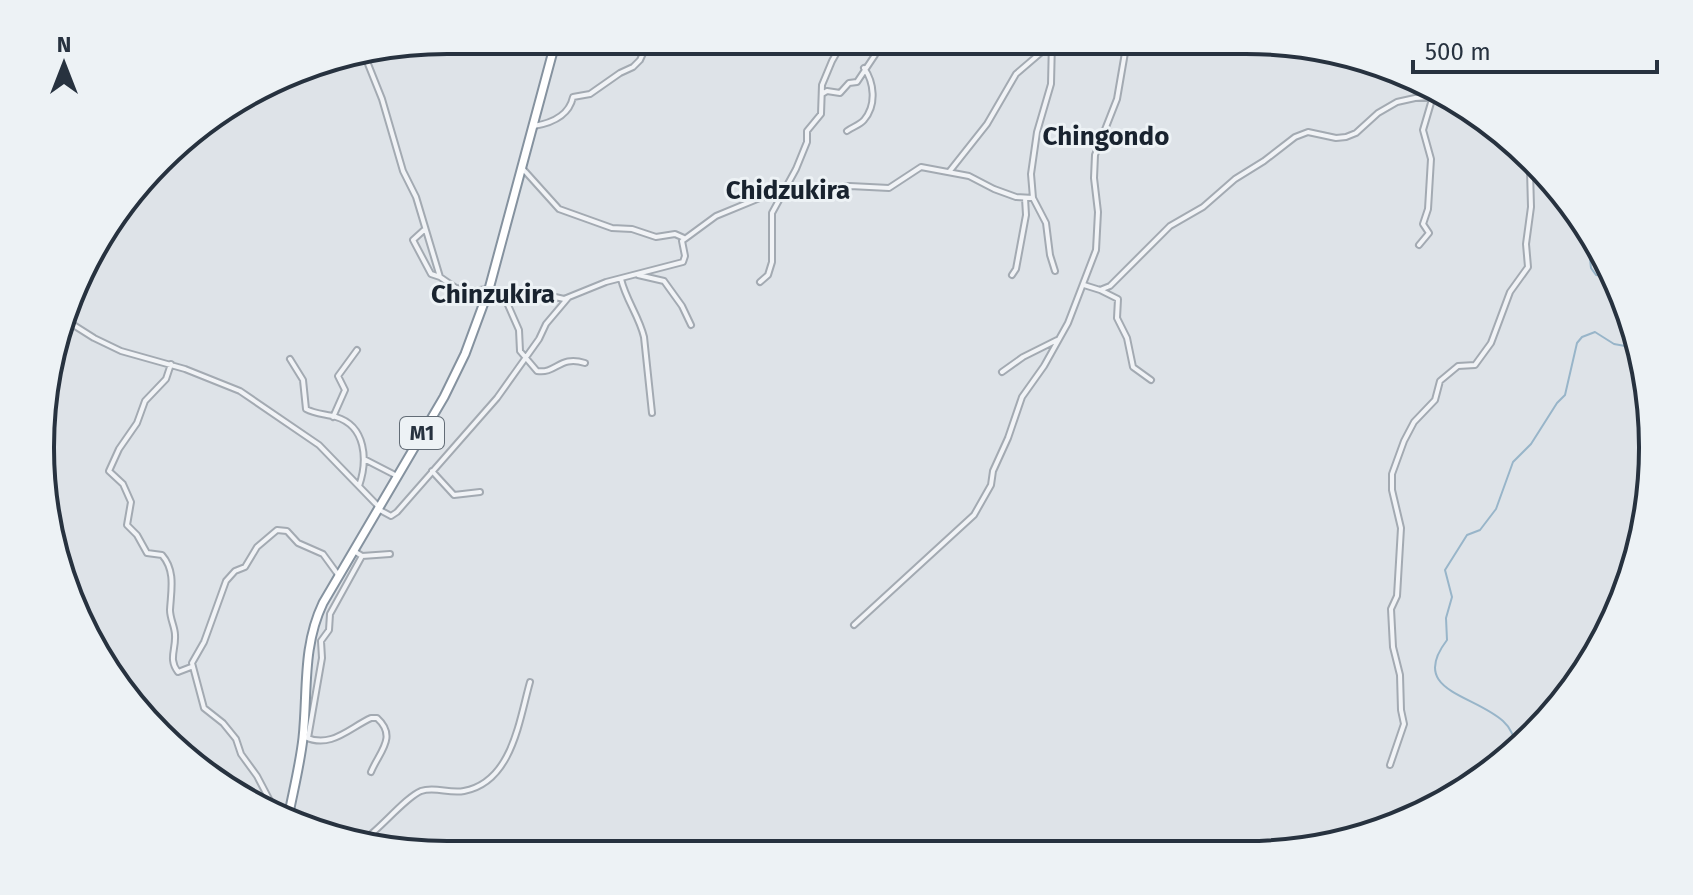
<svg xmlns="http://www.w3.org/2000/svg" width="1693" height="895" font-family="'Fira Sans',sans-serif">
<rect width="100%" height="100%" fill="#dee3e8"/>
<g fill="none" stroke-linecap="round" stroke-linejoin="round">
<path stroke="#98b5c9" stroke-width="2" d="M1595,253l-5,6 1,9 5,7 12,1
M1517,749c-3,-11 -5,-20 -14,-28 -30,-27 -95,-30 -56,-81l-1,-22 6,-21 -7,-27 22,-35 13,-5 16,-21 17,-47 18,-18 26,-41 8,-8 12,-52 5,-6 13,-5 19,12 22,4"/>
<defs>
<path id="minor" d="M1052,41l-1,43 -14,48 -6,42 2,24 13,25 4,32 5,16
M364,54l18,45 21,72 13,26 24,80 16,11 14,3 19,-2 15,7 38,-2 22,5 42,-17 77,-20 2,-6 -3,-15 34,-25 68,-28 66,-2 39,2 32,-21 48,9 25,13 22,8 17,1
M822,94l5,-3 13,2 9,-10 8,-1 18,-27 2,-11 -2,-4
M534,126c18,-3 35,-10 39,-29l17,-3 30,-21 13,-6 7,-7 9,-20
M847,131c5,-4 13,-6 17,-11 13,-15 10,-38 0,-52
M523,169l36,40 53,19 20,1 24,8 19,-3 9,4
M949,172l38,-48 29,-50 35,-30
M424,230l-11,10 18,34 9,3
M1419,245l10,-12 -6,-9 5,-15 3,-50 -8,-29 10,-34
M638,275l26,6 18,25 9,19
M1012,275l4,-6 10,-54 -1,-17
M621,279c5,21 18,37 23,58l8,76
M760,282l8,-7 4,-13v-49l24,-44 11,-27v-11l14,-17 1,-29 10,-24 12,-21
M1084,285l16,5 10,-4 60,-60 33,-19 32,-28 29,-18 31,-24 13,-5 28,6 10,-1 10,-4 22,-20 19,-11 18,-4 29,-2
M1100,290l18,9 -1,19 10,20 6,29 18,13
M504,296l15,34 1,21 17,20c20,3 22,-16 48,-8
M64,319l30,19 27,13 64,18 55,22 79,54 60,62
M290,359l13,21 3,29c9,5 20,5 30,8 30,9 32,43 23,69
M171,364l-5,15 -21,22 -8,22 -18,26 -10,22 14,13 8,18 -4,23 10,10 10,18 15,2c14,16 9,36 8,55 0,9 5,17 5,25 1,15 -7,24 3,37l13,-5
M1002,372l21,-15 34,-17
M333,417l12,-27 -7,-14 19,-26
M364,459l33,17
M432,471l22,24 26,-3
M378,509l13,7 6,-4 100,-114 42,-59 7,-15 22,-26
M354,551l8,5 28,-2
M854,625l120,-110 17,-30 2,-14 15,-33 14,-41 22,-31 24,-43 28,-73 2,-38 -4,-34 1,-23 22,-56 10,-58
M305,737c26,12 44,-9 66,-19h6c21,19 2,34 -6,54
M308,738l14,-80 -1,-17 8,-11 1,-16 32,-58
M1390,765l14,-41 -3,-14 -1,-35 -7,-28 -2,-38 6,-13 4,-68 -9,-38v-16l12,-33 10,-19 21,-22 5,-19 18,-15 17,-1 16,-22 19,-51 18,-25 -2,-23 5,-37 -1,-37 -3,-10
M278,816l-21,-40 -16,-22 -5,-15 -13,-16 -19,-15 -12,-45 12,-21 22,-61 9,-10 10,-4 12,-20 20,-17 10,1 11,12 25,11 16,22
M365,839c16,-11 41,-42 56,-48 14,-5 28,3 43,0 48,-9 55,-70 66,-109"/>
<path id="highway" d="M288,818c5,-26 12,-53 15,-80 5,-47 -1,-91 20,-135l121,-206 21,-43 24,-65 67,-249"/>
</defs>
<use href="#minor" stroke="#a3aab2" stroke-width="8"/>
<use href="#highway" stroke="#85929f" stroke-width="11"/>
<use href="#minor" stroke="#f1f3f6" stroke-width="4"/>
<use href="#highway" stroke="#fff" stroke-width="7"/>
</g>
<g text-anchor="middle" stroke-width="6" stroke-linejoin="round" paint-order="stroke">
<rect fill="#edf2f5" stroke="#626c76" stroke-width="2" x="400" y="417" width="44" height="32" rx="6"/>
<g font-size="20" font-weight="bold" fill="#27323f">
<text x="422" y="440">M1</text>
</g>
<g font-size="26" font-weight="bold" fill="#19232f" stroke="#edf2f5">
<text x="1106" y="145">Chingondo</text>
<text x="788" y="199">Chidzukira</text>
<text x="493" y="303">Chinzukira</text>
</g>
</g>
<path d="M0 0H1693V895H0ZM447 54H1246A393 393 0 0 1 1639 447V448A393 393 0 0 1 1246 841H447A393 393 0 0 1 54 448V447A393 393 0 0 1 447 54Z" fill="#edf2f5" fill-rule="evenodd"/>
<path fill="none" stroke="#27323f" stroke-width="4" d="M447 54H1246A393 393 0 0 1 1639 447V448A393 393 0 0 1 1246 841H447A393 393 0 0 1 54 448V447A393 393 0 0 1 447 54Z"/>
<g transform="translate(64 64)" stroke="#edf2f5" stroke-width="6" paint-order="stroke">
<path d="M0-6L14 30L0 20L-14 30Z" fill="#27323f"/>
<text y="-12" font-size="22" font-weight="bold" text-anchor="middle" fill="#27323f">N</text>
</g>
<path d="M1413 60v12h244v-12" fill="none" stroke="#27323f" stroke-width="4"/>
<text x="1425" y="60" font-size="24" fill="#27323f" stroke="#edf2f5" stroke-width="6" paint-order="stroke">500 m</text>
</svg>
